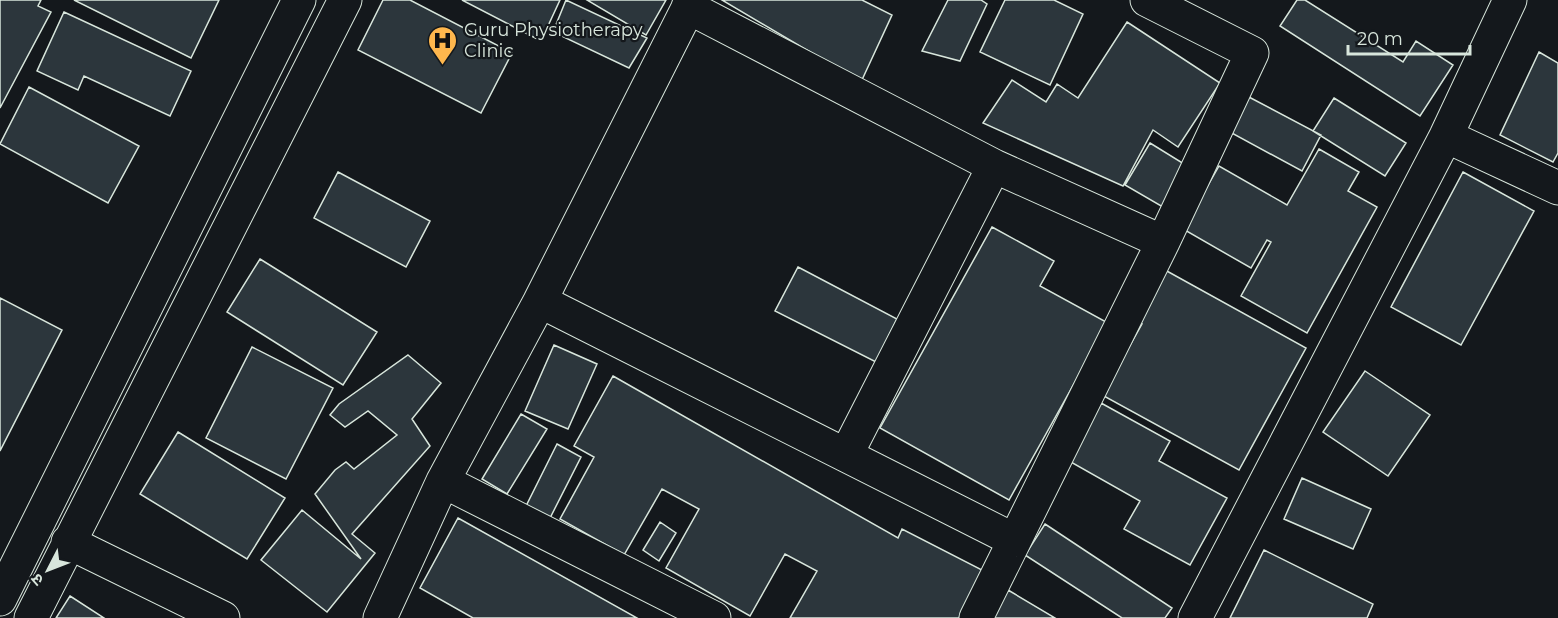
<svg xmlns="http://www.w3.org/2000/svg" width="1558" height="618" font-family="Montserrat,'Noto Sans Devanagari',sans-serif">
<rect width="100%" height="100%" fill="#14181c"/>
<path fill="#2c363c" stroke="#d8e6dc" stroke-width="1.5" d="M0,0h41l-3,6 13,6 -51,96z
M74,0h145l-28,58z
M383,0h27l102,53 -31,60 -123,-63z
M462,0h98l-19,41z
M566,0l81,38 -18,30 -76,-36z
M587,0h79l-20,35z
M722,0h140l30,15 -31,67z
M948,0h33l6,4 -27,57 -38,-10z
M1005,0h49l29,14 -33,71 -70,-33z
M1297,0h8l98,62 13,-21 37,24 -33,51 -140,-90z
M64,12l127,59 -21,45 -86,-40 -6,14 -41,-19z
M1127,22l93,61 -42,64 -25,-17 -30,56 -140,-63 29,-43 34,22 11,-18 21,14z
M1539,52l19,11v90l-5,9 -53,-27z
M29,87l110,59 -31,57 -108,-59z
M1247,96l74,39 -19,36 -74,-40z
M1334,98l72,45 -21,33 -72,-45z
M1150,143l39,24 -21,43 -43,-25z
M1319,149l40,23 -11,19 29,16 -70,126 -66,-37 30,-54 -4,-2 -16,28 -68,-39 36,-63 68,39z
M338,172l92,49 -24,46 -92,-49z
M1463,172l71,39 -73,134 -70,-38z
M992,227l62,34 -14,25 68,37 -99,177 -129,-72z
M260,259l117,73 -34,53 -116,-73z
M798,267l99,52 -21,43 -101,-51z
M1165,270l141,78 -67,122 -137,-75 40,-71 -5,-2z
M0,298l62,32 -62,121z
M554,345l43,19 -29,65 -43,-18z
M252,347l81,41 -47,91 -80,-41z
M408,355l33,28 -29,36 18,27 -78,88 23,19 -48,59 -66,-52 41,-50 59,49 -46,-65 20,-24 11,-8 8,7 43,-34 -29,-24 -23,16 -15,-12 9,-11z
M1365,371l65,44 -42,61 -65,-44z
M613,376l285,162 4,-9 80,41 -23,48h-169l27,-47 -32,-17 -35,62 -84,-48 33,-59 -37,-20 -38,66 -64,-36 34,-62 -20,-11z
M1101,403l69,38 -11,20 68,37 -37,67 -66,-36 16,-28 -71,-40z
M521,414l26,15 -40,65 -25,-15z
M178,432l107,66 -38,61 -107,-65z
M557,444l24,13 -33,65 -24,-12z
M1302,478l69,31 -18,40 -69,-30z
M458,518l179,100h-164l-53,-30z
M660,522l16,11 -17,28 -16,-11z
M1045,524l127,84 -7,10h-43l-97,-63z
M1264,550l109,54 -6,14h-137z
M1008,590l47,28h-64z
M70,596l34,22h-48z"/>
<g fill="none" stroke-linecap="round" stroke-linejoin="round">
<defs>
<path id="minor" d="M688,7l306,159
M1446,136l112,52
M540,301l474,239
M846,455l148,-289 169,76
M443,481l271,137
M68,542l155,76
M0,599l299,-599
M31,618l314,-618
M380,618l63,-137 97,-180 152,-301
M976,618l187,-376 89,-189 -105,-53
M1195,618l251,-482 64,-136"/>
</defs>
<use href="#minor" stroke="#d8e6dc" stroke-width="35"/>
<use href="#minor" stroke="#14181c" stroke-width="33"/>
</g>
<defs>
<symbol id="hospital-pin" viewBox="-11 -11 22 30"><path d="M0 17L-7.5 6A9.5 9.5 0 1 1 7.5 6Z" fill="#ffb74d" stroke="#14181c"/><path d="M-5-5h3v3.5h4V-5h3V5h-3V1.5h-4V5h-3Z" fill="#111"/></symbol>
</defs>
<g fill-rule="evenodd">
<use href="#hospital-pin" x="426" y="24" width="33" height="45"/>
</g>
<g text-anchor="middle" stroke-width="4.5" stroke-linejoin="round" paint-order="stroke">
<g font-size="18" fill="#d8e6dc" stroke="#14181c" text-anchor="start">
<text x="464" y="36">Guru Physiotherapy<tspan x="464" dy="21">Clinic</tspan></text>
</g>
</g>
<g transform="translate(48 570) rotate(228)" stroke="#14181c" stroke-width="4.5" paint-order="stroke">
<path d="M0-4.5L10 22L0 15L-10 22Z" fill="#d8e6dc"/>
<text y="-9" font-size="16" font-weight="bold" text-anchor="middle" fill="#d8e6dc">उ</text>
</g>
<path d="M1348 45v9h122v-9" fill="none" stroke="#d8e6dc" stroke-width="3"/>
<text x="1357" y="45" font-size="18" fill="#d8e6dc" stroke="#14181c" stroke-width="4.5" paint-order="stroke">20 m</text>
</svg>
